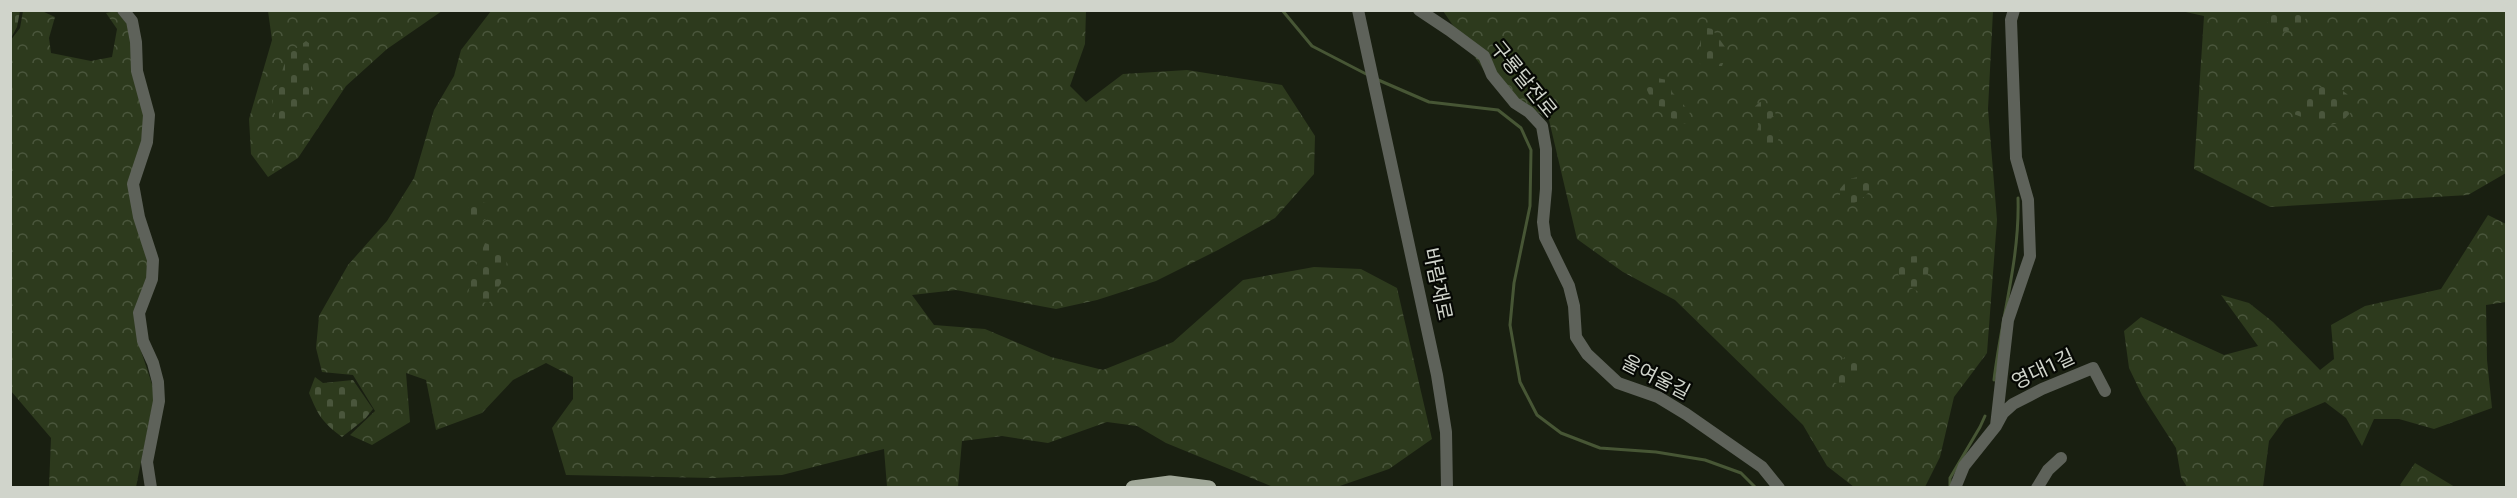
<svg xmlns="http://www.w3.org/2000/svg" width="2517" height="498" font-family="Roboto,'Noto Sans KR',sans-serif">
<defs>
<pattern id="forest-crowns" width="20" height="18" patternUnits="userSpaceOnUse" patternTransform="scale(1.5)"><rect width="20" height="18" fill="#2d3a1d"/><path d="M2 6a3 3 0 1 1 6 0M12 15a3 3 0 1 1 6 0" fill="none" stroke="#4a563c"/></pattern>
<pattern id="cemetery-stones" width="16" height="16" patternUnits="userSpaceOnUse" patternTransform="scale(1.5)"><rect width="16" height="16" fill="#2d3a1d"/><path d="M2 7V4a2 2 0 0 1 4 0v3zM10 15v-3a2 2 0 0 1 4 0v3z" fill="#4a563c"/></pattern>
</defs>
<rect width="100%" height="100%" fill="#191f11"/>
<path fill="url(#forest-crowns)" d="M23,11h19l13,6 -6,21 2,15 40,8 21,-4 5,-28 -11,-16 10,-2 13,15 15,86 -3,32 -13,42 19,68 1,25 -8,69 15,45 -19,94h-87l2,-49 -40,-47 -1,-350 10,-13z
M268,11h174l-55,38 -41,37 -48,72 -30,19 -17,-23 -2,-35 23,-79z
M491,11h595l-1,33 -15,42 16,16 37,-28 64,-4 95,15 33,51 -1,38 -39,44 -57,32 -62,31 -59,19 -41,9 -100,-19 -44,5 22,30 51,4 66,28 52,13 70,-28 70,-62 71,-13 47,2 36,19 35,151 -43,30 -55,19 -61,-1 -107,-44 -29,-17 -30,-4 -59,21 -46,-7 -40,5 -4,46h-71l-3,-38 -102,26 -69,3 -147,-3 -14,-47 21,-29v-22l-27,-14 -33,17 -31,33 -46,17 -10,-50 -20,-7 4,49 -38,23 -22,-10 25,-24 -22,-36 -31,-3 -6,-24 3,-32 29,-51 39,-44 27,-43 20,-68 20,-34 7,-26z
M1443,11h550l-5,98 9,111 -10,133 -33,44 -14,60 -15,30h-71l-27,-21 -24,-41 -128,-125 -52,-28 -46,-33 -28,-119 -59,-41z
M2181,11h325v162l-38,22 -198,12 -76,-38 10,-153z
M2488,215l18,9v78l-20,3 1,55 5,48 -58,21 -35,-10h-25l-12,27 -16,-28 -21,-16 -40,17 -16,22 -6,46h-76l-6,-10 -5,-29 -34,-53 -13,-27 -5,-37 17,-14 83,38 34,-9 -37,-51 28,8 24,19 47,48 14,-11 -3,-34 34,-19 76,-17z
M2415,463l40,24h-53l-2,-2z"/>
<path fill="url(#cemetery-stones)" d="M11,10l9,1 -3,16 -6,11z
M2276,11v-1l34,1c-7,15 -16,21 -33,21l-15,-15 10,-2z
M1704,27l8,2 16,22 -6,15h-19l-7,-6z
M306,41l7,5c-10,23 0,24 -2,42 -3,18 -13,33 -30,40l-4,-5 -6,-28 8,-13 8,-27z
M1652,77l15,3 5,12 18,20 -4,11 -6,2 -11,-9 -6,-9 -9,-2 -8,-17z
M2334,85l13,9 8,11c-17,32 -37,18 -64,8l1,-11c13,-10 25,-15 42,-17z
M1760,102l13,3 3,10 -5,3 10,15 -5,12 -13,5 -6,-31 -6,-9z
M1869,175l6,9c-7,11 -15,17 -27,22l-8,-7v-10l8,-10z
M477,201l13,3 2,10 -11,9 -11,-3 -4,-11z
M485,243l22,7 -1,25 -17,28 -16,-2 -5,-7 5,-21z
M1918,256l11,8 -2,18 -6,11 -19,-10 -5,-12 4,-14z
M1845,357l13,5 4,12 -2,8 -10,6 -8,-1 -11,-7 3,-14z
M315,377l8,6 30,-3 20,29 -8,10 -23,18c-20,-15 -24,-22 -33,-44z"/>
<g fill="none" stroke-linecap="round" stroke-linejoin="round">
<path stroke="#475635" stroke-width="3" d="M1282,10l30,36 56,29
M1376,79l53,23 69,8 23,18 10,22 -1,56 -16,77 -4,42 10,57 17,33 24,18 39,15 56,4 49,8 36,13 15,15
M1994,380c7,-61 26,-121 24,-182
M1950,486v-8l30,-51 5,-11"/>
<path stroke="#5e625a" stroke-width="12" d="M123,10l9,11 4,21 1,29 12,44 -2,27 -14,42 6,33 14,43 -1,19 -13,34 4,28 10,22 5,19 1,19 -12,61 4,26
M1358,10l79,365 9,57 1,56
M1419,10l30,20 35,26 8,19 23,28 14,9 13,14 4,23v40l-3,33 2,15 24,49 5,20 2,31 11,17 31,29 40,14 28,17 76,53 17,21
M1996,426l12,-106 22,-64 -2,-56 -12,-42 -5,-138 3,-10
M1955,488l9,-22 32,-40 7,-13 10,-9 29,-15 51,-21 12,23
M2037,488l11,-18 13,-12"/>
<path stroke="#a1a899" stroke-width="15" d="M1133,488l37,-5 39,5"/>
</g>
<g text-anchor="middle" stroke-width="4.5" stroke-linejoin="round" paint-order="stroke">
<g font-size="20" fill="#d0d4cb" stroke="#060804">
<text transform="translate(1524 79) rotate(51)" y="7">구룡달전로</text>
<text transform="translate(1438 284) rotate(78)" y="7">바람재로</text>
<text transform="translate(2043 369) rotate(-25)" y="7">영대1길</text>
<text transform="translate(1656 377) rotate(27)" y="7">울여울길</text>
</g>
</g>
<rect width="2517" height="498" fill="none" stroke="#d0d4cb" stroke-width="24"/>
</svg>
